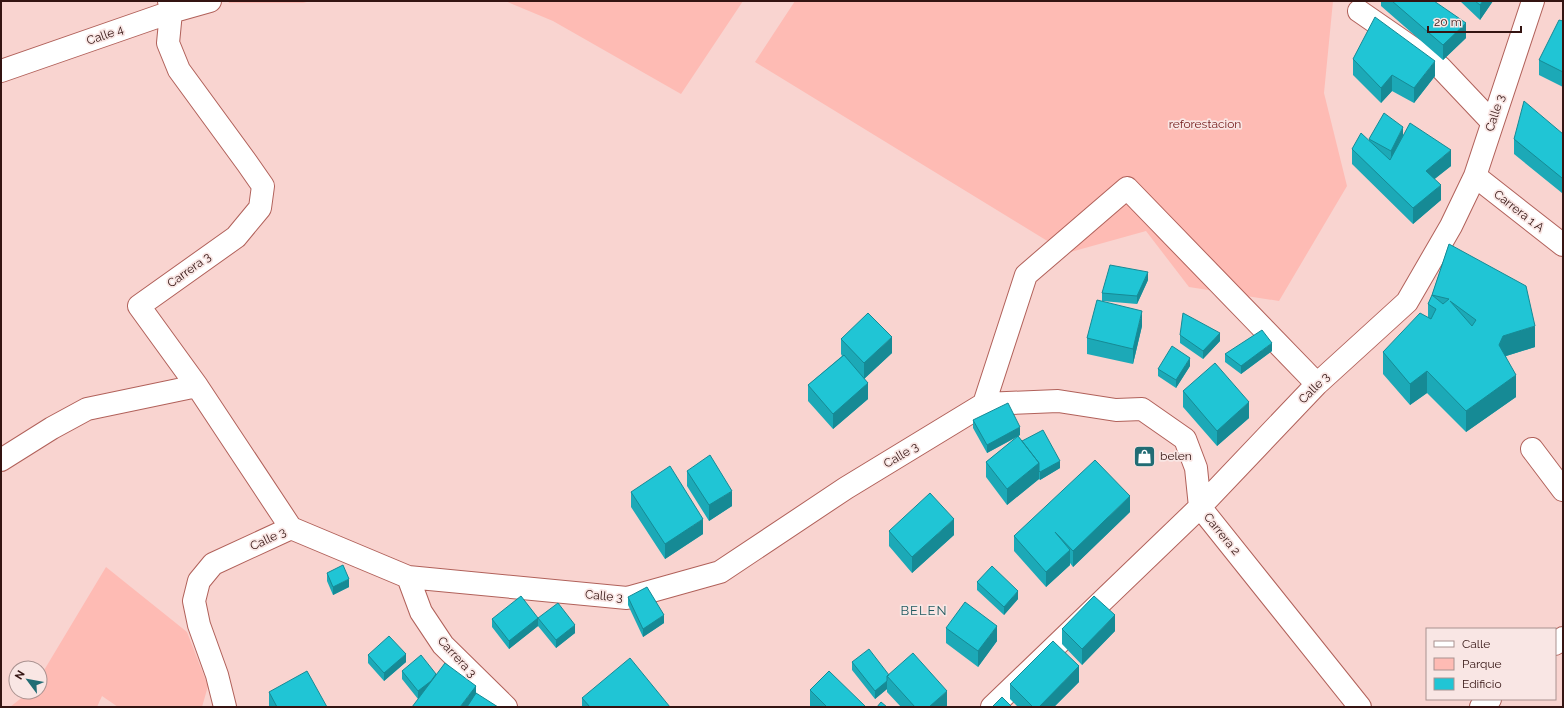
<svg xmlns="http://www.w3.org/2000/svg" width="1564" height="708" font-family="Raleway,sans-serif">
<rect width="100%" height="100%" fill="#f9d4d0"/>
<path fill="#febbb4" d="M228,1h83l-8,2h-74z
M505,1h238l-62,93 -128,-73z
M795,1h538l-9,92 23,93 -68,115 -90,-14 -43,-56 -79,22 -312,-191z
M106,567l81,65 21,54 -6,21h-84l-16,-11 -5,11h-87l19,-15h11v-15z"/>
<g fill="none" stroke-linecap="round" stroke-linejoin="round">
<defs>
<path id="minor" d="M169,1l2,11 -3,31 11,27 68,93 16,23 -3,22 -24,29 -97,69 58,80 94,142
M1359,11l81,56 52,55
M1,71l170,-59 39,-11
M1475,176l88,69
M984,404l42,-129 101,-87 190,196
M1532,449l31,41
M1,460l51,-32 35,-19 110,-23
M408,577l13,35 22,33 63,62
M1555,644l8,-6
M225,707l-8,-32 -18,-50 -5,-24 5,-20 14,-17 78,-36 117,49 219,21 93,-26 126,-84 138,-84 74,-3 58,9 26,-1 43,30 11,29 4,39 160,200
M992,707l208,-200 117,-123 90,-82 44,-76 24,-50 58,-175
M1481,707l9,-8"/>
</defs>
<use href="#minor" stroke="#b1615a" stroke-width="24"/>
<use href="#minor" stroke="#fff" stroke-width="22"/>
</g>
<path fill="#1ca9b7" d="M1381,1h53l32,37 -23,22 -62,-54z
M1460,1h33l-13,19z
M1563,21v66l-24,-12v-15z
M1353,59l82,17 -21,27 -22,-12 -11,12 -28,-28z
M1563,134l-1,59 -48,-39v-15z
M1403,135l48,31 -17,13 7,21 -28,24 -61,-60v-15l17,-8v-2z
M1449,244l86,103 -29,9 10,41 -50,35 -39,-39 -17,12 -27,-31v-22l45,-35v-13l4,-9z
M1148,280l-11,24 -35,-3v-8z
M1142,326l-9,38 -46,-10v-16z
M1180,335l40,6 -17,18 -23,-16z
M841,339l51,14 -28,26 4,20 -35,30 -25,-28v-16l34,-29 -1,-2z
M1272,351l-31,23 -16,-12v-8z
M1190,366l-14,22 -18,-12v-7z
M1183,391l66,27 -32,28 -34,-39z
M973,420l47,15 -2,1 4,5 38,27 -20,12 -1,-1 -32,26 -21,-28v-15l31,-25 -30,16 -14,-25z
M687,471l45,35 -23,15 -22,-35z
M631,492l72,42 -38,25 -34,-52z
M1130,512l-57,55 -3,-4v2l-24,22 -32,-36v-15z
M889,531l65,4 -42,38 -23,-27z
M327,573l22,14 -16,8 -6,-14z
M977,582l41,17 -14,16 -27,-25z
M628,597l36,26 -21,14 -15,-32z
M538,618l37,15 -19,15 -18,-22 -29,23 -17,-22v-8z
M946,628l51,13 -19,26 -32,-24z
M1062,629l53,2 -33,34 -20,-21z
M368,655l38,7 -22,19 -16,-18z
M852,662l37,13 58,31 -1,1h-45l-14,-15v-3l-12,10 -23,-29z
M402,671l34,3 40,12v7l-58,6 -16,-20z
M1079,682l-25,25h-36l-8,-8v-15z
M810,690l56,17h-55l-1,-1z
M269,692l58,15h-58z
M582,698l88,9h-88z"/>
<path fill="#168a95" d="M1483,1h10l-13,19v-15z
M1466,23v15l-23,22v-15z
M1435,61v15l-21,27v-15z
M1392,75v16l-11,12v-15z
M1403,127v8l-12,24v-8z
M1451,150v16l-25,20v-15z
M1563,177v15l-1,1v-15z
M1441,185v15l-28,24v-16z
M1148,272v8l-11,24v-8z
M1142,311v15l-9,38v-15z
M1535,326v21l-32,10 -4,-12 4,-9z
M1220,333v8l-17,18v-8z
M892,337v16l-28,26v-16z
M1272,343v8l-31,23v-8z
M1190,358v8l-14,22v-8z
M1427,371v22l-17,12v-21z
M1516,375v22l-50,35v-21z
M868,383v16l-35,30v-15z
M1249,402v16l-32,28v-15z
M1020,427v8l-33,18v-8z
M1060,461v7l-20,12v-8z
M1039,463v16l-32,26v-16z
M732,491v15l-23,15v-16z
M1130,496v16l-57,55v-16z
M703,519v15l-38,25v-15z
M954,519v16l-42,38v-16z
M1070,550v15l-24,22v-15z
M349,579v8l-16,8v-8z
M1018,591v8l-14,16v-8z
M664,615v8l-21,14v-8z
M1115,615v16l-33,34v-16z
M538,618v8l-29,23v-8z
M575,625v8l-19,15v-8z
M997,626v15l-19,26v-16z
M406,654v8l-22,19v-8z
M1079,666v16l-25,25h-15z
M437,676l-19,23v-8z
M887,681v8l-12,10v-8z
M476,686v15l-4,6h-12z
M947,691v15l-1,1h-17z"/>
<path fill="#20c5d5" stroke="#168a95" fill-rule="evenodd" d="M1392,1h42l32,22 -23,22z
M1475,1h8l-3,4z
M1375,17l60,44 -21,27 -22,-13 -11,13 -28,-29z
M1559,20l4,1v51l-24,-12z
M1524,101l39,33v43l-1,1 -48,-39z
M1384,113l19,14 -12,24 -22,-12z
M1410,123l41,27 -25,21 15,14 -28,23 -61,-59 9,-16 29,27z
M1449,244l77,42 9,40 -32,10 -4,9 17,30 -50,36 -39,-40 -17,13 -27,-32 37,-39 11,6 5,-10 -8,-5 4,-9zM1432,295l17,4 -6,5zM1450,301l26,19 -4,6z
M1110,265l38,7 -11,24 -35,-3z
M1097,300l45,11 -9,38 -46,-11z
M868,313l24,24 -28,26 -23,-24z
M1183,313l37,20 -17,18 -23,-16z
M1262,330l10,13 -31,23 -16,-12z
M1172,346l18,12 -14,22 -18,-11z
M844,355l24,28 -35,31 -25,-29z
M1215,363l34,39 -32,29 -34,-40z
M1008,403l12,24 -33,18 -14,-25z
M1043,430l17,31 -20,11 -1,-1v-8l-17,-22z
M1018,436l21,27 -32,26 -21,-27z
M710,455l22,36 -23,14 -22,-34z
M1095,460l35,36 -57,55 -18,-19 15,18 -24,22 -32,-36z
M670,466l33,53 -38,25 -34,-52z
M930,493l24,26 -42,38 -23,-26z
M343,565l6,14 -16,8 -6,-14z
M992,566l26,25 -14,16 -27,-25z
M647,587l17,28 -21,14 -15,-32z
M521,596l17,22 -29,23 -17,-22z
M1094,596l21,19 -33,34 -20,-20z
M965,602l32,24 -19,25 -32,-23z
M558,603l17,22 -19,15 -18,-22z
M389,636l17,18 -22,19 -16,-18z
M1053,641l26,25 -40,41h-6l-23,-23z
M869,649l20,26 -2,1v5l-12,10 -23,-29z
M913,653l34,38 -18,16h-14l-28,-31z
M421,655l15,19 -5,7 -13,10 -16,-20z
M630,658l40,49h-80l-8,-9z
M445,663l31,23 -16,21h-48z
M307,671l20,36h-50l-8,-15z
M829,671l37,36h-39l-17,-17z
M476,693l22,14h-31z
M1002,697l10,10h-20z
M881,702l6,5h-10z"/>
<defs>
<symbol id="shop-square" viewBox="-11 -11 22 22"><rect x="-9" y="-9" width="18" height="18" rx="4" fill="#216c74" stroke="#f9e6e4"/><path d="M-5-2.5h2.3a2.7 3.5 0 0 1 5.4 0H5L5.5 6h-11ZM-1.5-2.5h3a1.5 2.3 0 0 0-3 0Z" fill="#fff"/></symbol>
</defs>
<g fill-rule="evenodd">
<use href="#shop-square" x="1132" y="444" width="25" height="25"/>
</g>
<g text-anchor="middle" stroke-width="3.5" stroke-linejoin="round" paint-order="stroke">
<g font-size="12" fill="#341412" stroke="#f9e6e4">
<text transform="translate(105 35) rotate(-19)" y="4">Calle 4</text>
<text transform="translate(1495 113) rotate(-72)" y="4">Calle 3</text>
<text transform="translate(1519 211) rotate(38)" y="4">Carrera 1 A</text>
<text transform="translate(189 270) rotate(-36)" y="4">Carrera 3</text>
<text transform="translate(1314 388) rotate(-45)" y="4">Calle 3</text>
<text transform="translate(901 455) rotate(-31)" y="4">Calle 3</text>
<text transform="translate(1222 534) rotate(51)" y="4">Carrera 2</text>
<text transform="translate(268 539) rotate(-25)" y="4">Calle 3</text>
<text transform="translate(604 596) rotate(5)" y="4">Calle 3</text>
<text transform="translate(457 657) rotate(47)" y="4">Carrera 3</text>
</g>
<g font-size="12" fill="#731a1a" stroke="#f9e6e4">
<text x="1205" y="128">reforestacion</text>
</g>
<g font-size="12" fill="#341412" stroke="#f9e6e4" text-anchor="start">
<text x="1160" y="460">belen</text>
</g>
<g font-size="13" letter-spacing="1" fill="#1e585f" stroke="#f9e6e4">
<text x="924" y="615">BELEN</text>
</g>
</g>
<rect width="1564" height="708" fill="none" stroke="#341412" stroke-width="4"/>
<rect x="1426" y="628" width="130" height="72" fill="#f9e6e4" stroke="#aa9290"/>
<rect x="1434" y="641" width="20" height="6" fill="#ffffff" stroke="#aa9290"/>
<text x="1462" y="648" font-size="12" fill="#341412">Calle</text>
<rect x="1434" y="658" width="20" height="12" fill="#febbb4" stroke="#aa9290"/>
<text x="1462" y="668" font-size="12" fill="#341412">Parque</text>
<rect x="1434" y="678" width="20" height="12" fill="#20c5d5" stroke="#aa9290"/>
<text x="1462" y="688" font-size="12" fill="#341412">Edificio</text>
<g transform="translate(28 680) rotate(302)"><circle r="19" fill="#f9e6e4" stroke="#aa9290"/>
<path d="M0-3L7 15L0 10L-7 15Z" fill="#216c74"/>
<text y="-6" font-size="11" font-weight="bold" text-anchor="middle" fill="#341412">N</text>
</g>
<path d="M1428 26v6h93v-6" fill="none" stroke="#341412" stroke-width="2"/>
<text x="1434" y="26" font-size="12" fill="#341412" stroke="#f9e6e4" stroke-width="3" paint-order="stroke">20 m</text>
</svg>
